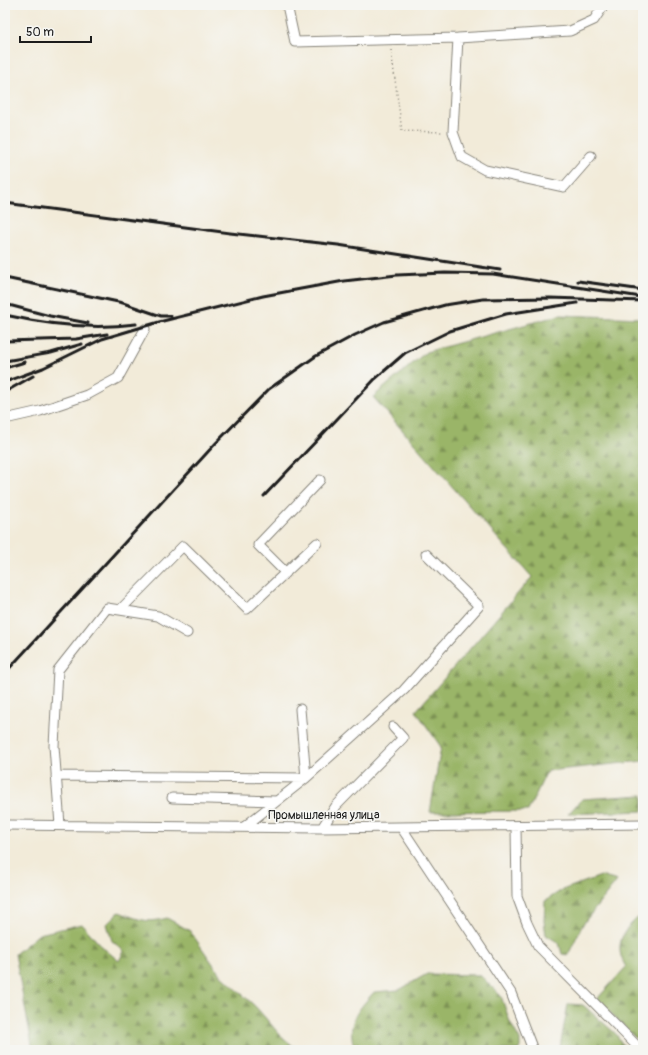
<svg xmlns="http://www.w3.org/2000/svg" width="648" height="1055" font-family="Pangolin,sans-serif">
<defs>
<pattern id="forest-firs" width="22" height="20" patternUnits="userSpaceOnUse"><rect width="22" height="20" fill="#9ab567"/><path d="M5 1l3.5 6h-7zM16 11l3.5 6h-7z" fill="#7d9254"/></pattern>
</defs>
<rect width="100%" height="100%" fill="#f6f6f2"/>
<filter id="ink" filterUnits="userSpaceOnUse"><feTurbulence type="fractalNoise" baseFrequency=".025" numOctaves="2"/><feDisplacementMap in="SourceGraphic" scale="8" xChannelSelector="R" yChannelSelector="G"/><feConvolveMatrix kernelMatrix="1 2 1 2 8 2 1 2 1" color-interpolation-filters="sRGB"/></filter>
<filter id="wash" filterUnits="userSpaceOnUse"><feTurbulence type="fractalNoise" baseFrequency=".012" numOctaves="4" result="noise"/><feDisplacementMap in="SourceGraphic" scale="16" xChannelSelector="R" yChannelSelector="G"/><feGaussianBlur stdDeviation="0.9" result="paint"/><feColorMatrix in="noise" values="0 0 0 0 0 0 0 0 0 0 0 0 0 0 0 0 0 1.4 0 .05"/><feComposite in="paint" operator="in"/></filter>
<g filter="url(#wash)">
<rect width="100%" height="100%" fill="#f2ebd9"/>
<path fill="url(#forest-firs)" stroke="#5b6842" d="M560,315l83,3v443l-96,10 -19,40 -98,1 11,-65 -25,-36 116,-134 -159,-180 53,-45z
M643,795v16l-75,3 14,-15z
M601,876l16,5 -34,43 -15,31 -6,-1 -3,-11 -13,-8 -2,-14 1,-20 17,-11z
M119,912c19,7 27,12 48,6l23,13 30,43 36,33 25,29 17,14h-265l-18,-96 24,-20 43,-10 19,22 18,15 5,-10 -12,-10 -5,-17z
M643,914v132l-46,-47 29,-32c-14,-22 -2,-40 17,-53z
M427,974l53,1 21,21 9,26 10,18v10h-165c-9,-27 1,-38 19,-58l25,-2z
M568,1004l15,1 33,29 10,16h-59l-1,-2 -6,-1z"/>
</g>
<g filter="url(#ink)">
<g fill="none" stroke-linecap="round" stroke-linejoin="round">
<defs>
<path id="minor" d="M287,5l8,37 163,-4 -5,94 9,25 23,13 79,17 27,-31
M458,38l112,-7 24,-11 10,-15
M5,419l35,-8 47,-16 31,-17 27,-49
M286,573l-28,-28 62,-65
M120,610l63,-64 64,63 70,-66
M56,776l250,2 -6,-69
M172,798l105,3
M5,825l317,3 321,-4
M60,825l-6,-79 4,-76 49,-62 51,8 29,17
M516,826l1,70 10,27 11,23 98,99 3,5
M244,827l62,-49 98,-88 75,-84 -53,-52
M401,827l110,166 22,57
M322,828l14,-22 67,-68 -10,-11"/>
</defs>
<use href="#minor" stroke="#87847a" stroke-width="11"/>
<path stroke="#87847a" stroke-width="1.5" stroke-dasharray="1 3" stroke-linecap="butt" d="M391,50l11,81 42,1"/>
<use href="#minor" stroke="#fff" stroke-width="9"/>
<path stroke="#1c1c1c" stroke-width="3" d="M5,203l225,30 108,12 162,25
M5,278l118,25 38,13h10
M578,281l65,9
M5,304l45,12 38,7
M5,315c44,10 86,15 131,9
M5,341l71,-2 31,-5
M5,361l46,-8 31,-9
M5,368l20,-6
M5,382l38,-14 59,-29 57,-17 104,-26 81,-15 53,-6 48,-2 48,1 148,23
M5,392l28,-16
M264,496l111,-117 30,-26 45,-22 56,-17 71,-11
M5,673l211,-230 53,-54 47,-33 39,-21 29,-13 61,-17 38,-6 67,-1 93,3"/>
</g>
</g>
<g text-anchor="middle" stroke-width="3.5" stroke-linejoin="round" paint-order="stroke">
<g font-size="12" fill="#1c1c1c" stroke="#f6f6f2">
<text x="324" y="819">Промышленная улица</text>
</g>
</g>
<rect width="648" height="1055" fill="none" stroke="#f6f6f2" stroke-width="20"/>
<path d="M20 36v6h71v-6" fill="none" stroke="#1c1c1c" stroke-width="2"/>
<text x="26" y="36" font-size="12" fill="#1c1c1c" stroke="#f6f6f2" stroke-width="3" paint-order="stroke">50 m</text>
</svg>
